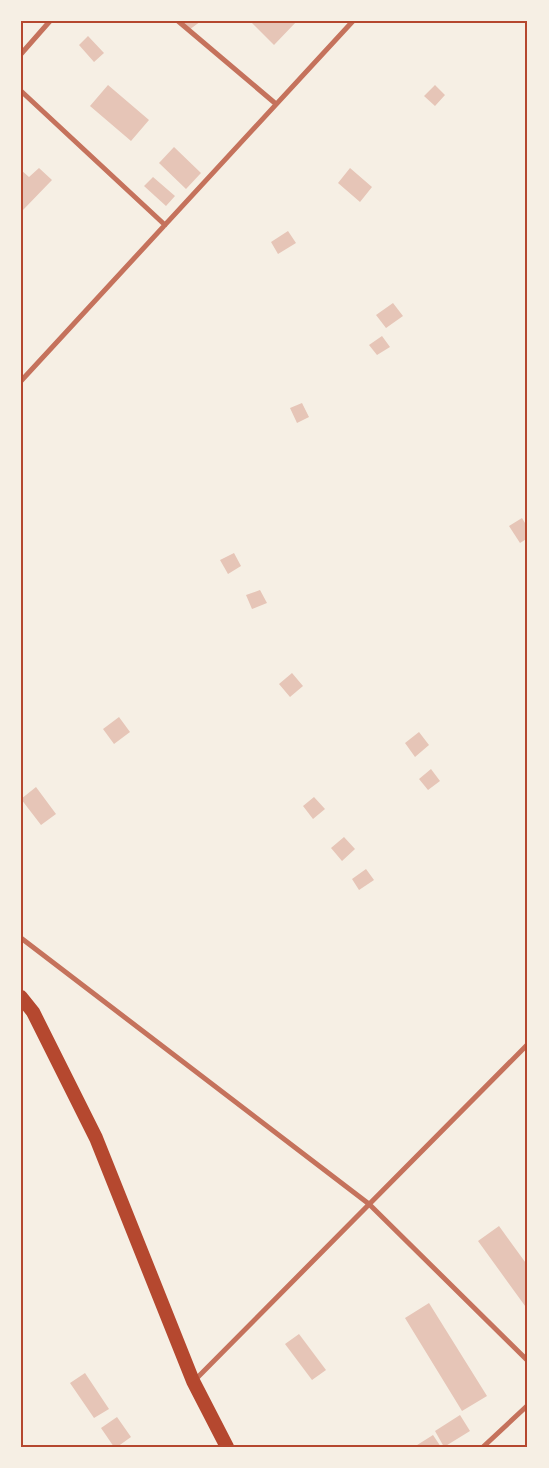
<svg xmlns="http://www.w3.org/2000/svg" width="549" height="1468" font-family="Figtree,sans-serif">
<rect width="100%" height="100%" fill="#f6efe4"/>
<path fill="#e6c5b7" d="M182,21h19l-12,9z
M250,21h47l-23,24z
M88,36l16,17 -10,9 -15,-17z
M108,85l41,35 -18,21 -41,-35z
M435,85l10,10 -10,11 -11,-10z
M174,147l27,26 -15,16 -27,-26z
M39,168l13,12 -29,30 -2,-2v-38l8,7z
M350,168l22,19 -12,15 -22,-19z
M153,177l22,19 -9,10 -22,-20z
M288,231l8,12 -18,11 -7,-12z
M393,303l10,13 -17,12 -10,-13z
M382,336l8,11 -13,8 -8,-10z
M302,403l7,14 -12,6 -7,-15z
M522,518l6,10v10l-8,5 -11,-17z
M234,553l7,13 -13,8 -8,-14z
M260,590l7,13 -15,6 -6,-14z
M292,673l11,13 -13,11 -11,-13z
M119,717l11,15 -16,12 -11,-15z
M419,732l10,13 -14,12 -10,-14z
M431,769l9,12 -12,9 -9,-11z
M36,787l20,27 -15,11 -20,-26z
M314,797l11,12 -12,10 -10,-13z
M344,837l11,12 -13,12 -11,-13z
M366,869l8,11 -15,10 -7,-11z
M499,1226l29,40v44l-50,-69z
M429,1303l58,93 -25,15 -57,-93z
M299,1334l27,36 -14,10 -27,-36z
M85,1373l24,36 -15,9 -24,-35z
M460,1415l10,16 -26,16 -9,-16z
M117,1417l14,20 -14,10h-3l-13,-19z
M433,1435l8,12h-27z"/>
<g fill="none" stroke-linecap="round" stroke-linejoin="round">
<path stroke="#c5725c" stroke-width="5" d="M178,21l98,83
M21,54l29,-33
M21,91l144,134
M21,381l332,-360
M21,938l348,266 159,157
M194,1381l334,-337
M483,1447l45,-42"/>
<path stroke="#b5482f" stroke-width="14" d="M21,997l12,15 63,126 97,243 34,66"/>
</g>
<rect width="549" height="1468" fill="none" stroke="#f6efe4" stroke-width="45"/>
<rect x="22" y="22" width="504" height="1424" fill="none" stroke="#b5482f" stroke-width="2"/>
</svg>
